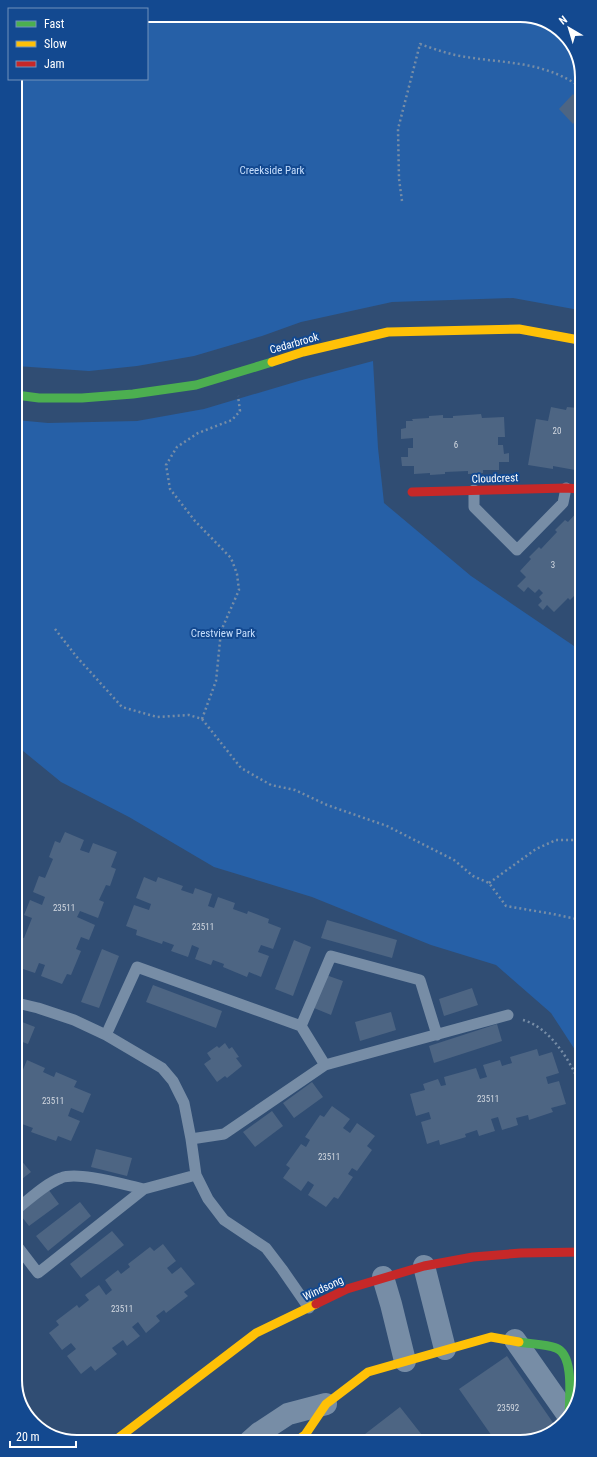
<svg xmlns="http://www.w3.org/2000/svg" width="597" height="1457" font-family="'Roboto Condensed',sans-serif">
<rect width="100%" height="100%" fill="#304d73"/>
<path fill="#2660a7" d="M147,15h377l34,13 21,29v253l-66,-12 -121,4 -91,20 -39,14 -68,20 -57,10 -48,5 -73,-5 -1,-287h132z
M373,361l5,87 6,55 87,73 103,70 6,9 1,404 -30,-46 -55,-48 -65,-20 -119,-48 -98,-30 -85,-50 -68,-35 -44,-36 -1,-326 32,3 89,-2 67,-12 98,-29z"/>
<path fill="#4d6583" d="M573,94l6,6v17l-6,7 -14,-15z
M579,404l1,36 -5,30 -22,-4v3l-25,-4 8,-46 12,2 3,-14 15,3 1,-3 11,1z
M481,414l1,4 22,-1 1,20h-7v8h5l1,9 5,-1v9h-10v8h-16v3l-15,1v-3l-23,1v2l-15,1v-2l-16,1v-8h-12l-1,-9h7v-9h5v-10l-12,1v-10l5,-1v-7h7l-1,-2 17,-1v-2l14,-1v3h10v-2z
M580,509v81l-10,10 -2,-2 -14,14 -7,-7 -4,5 -5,-5 4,-4 -3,-4 4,-4 -4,-4 -4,4 -7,-6 -4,5 -7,-6 9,-9 -6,-6 11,-12 -2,-2 10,-10 2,2 16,-17 -2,-2 10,-10 3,2z
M65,832l19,8 -4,10 9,3 4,-10 24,9 -6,15 5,2 -6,17 -4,-1 -7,15 5,2 -6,16 -18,-7 -3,6 18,8 -6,15 -8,-3 -5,12 5,2 -10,24 -4,-1 -5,10 -21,-8 4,-11 -6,-2 -4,10 -18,-6v-26l2,-4 5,1 8,-20 -8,-3 6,-15 12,5 3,-8 -12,-5 6,-16 6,2 8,-19 -4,-2 6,-16 5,2z
M144,877l12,5 2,-5 25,9 -2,4 12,4 2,-6 17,6 -4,12 6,2 4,-11 17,6 -2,6 14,5 1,-3 21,8 -1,4 13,5 -8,21 -12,-4 -3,7 11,4 -8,21 -12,-5 -2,5 -24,-10 1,-3 -11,-4 -2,5 -16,-6 4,-11 -7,-3 -4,12 -17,-6 3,-6 -11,-4 -1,3 -26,-9 1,-5 -11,-4 8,-21 15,5 2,-6 -15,-6z
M327,920l70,20 -5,18 -71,-20z
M294,940l17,7 -18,49 -18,-7z
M102,949l17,7 -20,52 -18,-6z
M326,975l17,6 -12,34 -17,-7z
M153,985l69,26 -6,17 -70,-26z
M472,988l6,17 -34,11 -5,-17z
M391,1012l5,18 -36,11 -5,-19z
M17,1020l18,7 -7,17 -11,-4z
M497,1024l5,17 -68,22 -5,-17z
M225,1043l4,6 3,-2 7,10 -3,1 6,8 -15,12 -2,-2 -8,6 -13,-18 7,-5 -4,-6 10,-7 2,2z
M537,1049l2,7 13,-4 7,21 -13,4 2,7 11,-3 7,23 -15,4 2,4 -24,8 -1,-5 -12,3 2,7 -16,5 -4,-13 -7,2 4,12 -16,5 -2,-6 -12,4 1,3 -26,8 -1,-5 -12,4 -6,-22 10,-3 -2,-7 -13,4 -6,-22 15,-4 -2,-6 15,-5 3,7 5,-1 -2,-8 32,-9 4,11 7,-2 -4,-12 17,-5 2,6 10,-3 -2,-6z
M27,1060l18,8 -2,4 11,5 2,-5 21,9 -3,6 17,7 -8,19 -12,-5 -3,8 12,5 -9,20 -13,-5 -2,5 -25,-9 2,-4 -11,-4 -2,5h-2l-1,-59 5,2z
M312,1082l11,15 -29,21 -11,-15z
M332,1106l18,13 -7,9 7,5 7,-10 18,13 -8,10 5,4 -15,21 -5,-3 -4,6 5,3 -15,22 -4,-2 -8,10 -18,-12 6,-10 -6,-4 -7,10 -18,-13 7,-10 -4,-3 15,-21 5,3 4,-7 -5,-3 15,-22 4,2z
M272,1111l11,15 -28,21 -12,-15z
M96,1149l36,9 -5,18 -36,-9z
M19,1158l12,14 -13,10v-23z
M48,1189l11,15 -30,22 -11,-14z
M80,1202l11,14 -43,35 -12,-15z
M112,1231l12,14 -43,33 -11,-14z
M163,1244l13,17 -9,7 5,6 9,-7 14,17 -11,8 4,4 -22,17 -2,-3 -8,6 4,5 -14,12 -8,-11 -6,5 8,9 -13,10 -4,-6 -11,8 5,6 -22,17 -4,-5 -10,8 -14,-18 9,-7 -5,-6 -9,7 -13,-17 10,-8 -3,-4 21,-16 2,3 10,-8 -4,-5 14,-10 7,10 6,-5 -7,-10 13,-10 3,4 9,-7 -2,-3 22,-17 4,4z
M507,1356l49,71 -16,12h-46l-35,-50z
M400,1407l22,28 -5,5h-53l4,-3 -3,-3z"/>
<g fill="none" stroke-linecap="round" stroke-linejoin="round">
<path stroke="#778da6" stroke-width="2.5" stroke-dasharray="2 3" stroke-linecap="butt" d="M402,201l-3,-22 -1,-50 22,-85c11,4 23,8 35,11 44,9 84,4 124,31
M55,629l21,27 46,51 35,10 32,-2 13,4 39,49 30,17 24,5 32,15 60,21 67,34 19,16 16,7 17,23 47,8 28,6
M202,719l14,-38 5,-50 18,-41 -2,-16 -6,-16 -36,-37 -25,-32 -4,-24 11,-18 21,-14 34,-13 8,-9 -2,-15
M489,883l47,-34 20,-9h25
M523,1020c28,8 47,41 58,66"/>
<path stroke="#778da6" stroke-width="11" d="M474,490v17l43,43 46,-47 3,-15
M17,1003l21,5 36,12 32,15 56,33 11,13 11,22 7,36 5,36 12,24 16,21 42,28 16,21 27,39
M106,1035l31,-68 164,59
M325,1065l-24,-39 30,-70 89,24 17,55
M191,1139l33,-5 101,-69 183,-50
M18,1208c13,-10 27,-24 43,-30 17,-7 64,7 83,11
M18,1247l20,26 106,-84 52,-14"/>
<path stroke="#778da6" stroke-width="22" d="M424,1266l21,83
M383,1277l8,27 14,57
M515,1340l54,77
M250,1441l9,-8 29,-19 38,-10"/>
<path stroke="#4caf50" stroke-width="9" d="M16,395l23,3h43l51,-4 63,-9 76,-23
M519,1342c11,2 27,2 37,6 19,7 13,52 13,69"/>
<path stroke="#ffc107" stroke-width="9" d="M272,362l31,-10 85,-20 131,-3 60,11
M298,1440l7,-5 21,-31 42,-32 123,-35 28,5
M113,1442l143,-109 60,-29"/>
<path stroke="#c62828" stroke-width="9" d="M412,492l154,-4 14,1
M316,1304l31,-15 77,-23 49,-9 48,-4 61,-1"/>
</g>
<g text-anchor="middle" stroke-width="4" stroke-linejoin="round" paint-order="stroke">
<g font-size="9" fill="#d2d8e0">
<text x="557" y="434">20</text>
<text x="456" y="448">6</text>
<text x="553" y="568">3</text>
<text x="64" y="911">23511</text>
<text x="203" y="930">23511</text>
<text x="488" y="1102">23511</text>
<text x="53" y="1104">23511</text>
<text x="329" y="1160">23511</text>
<text x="122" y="1312">23511</text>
<text x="508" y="1411">23592</text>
</g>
<g font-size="11" fill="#c6defc" stroke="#134990">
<text x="272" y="174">Creekside Park</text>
<text x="223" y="637">Crestview Park</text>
</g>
<g font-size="11" fill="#fff" stroke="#134990">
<text transform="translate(294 343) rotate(-16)" y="4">Cedarbrook</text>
<text transform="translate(495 478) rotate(-2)" y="4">Cloudcrest</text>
<text transform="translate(323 1288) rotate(-25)" y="4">Windsong</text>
</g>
</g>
<path d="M0 0H597V1457H0ZM77 22H520A55 55 0 0 1 575 77V1380A55 55 0 0 1 520 1435H77A55 55 0 0 1 22 1380V77A55 55 0 0 1 77 22Z" fill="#134990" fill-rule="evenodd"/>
<path fill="none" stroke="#fff" stroke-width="2" d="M77 22H520A55 55 0 0 1 575 77V1380A55 55 0 0 1 520 1435H77A55 55 0 0 1 22 1380V77A55 55 0 0 1 77 22Z"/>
<rect x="8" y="8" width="140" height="72" fill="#134990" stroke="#7192bc"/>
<rect x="16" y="21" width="20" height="6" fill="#4caf50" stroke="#7192bc"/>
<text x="44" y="28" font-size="12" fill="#ffffff">Fast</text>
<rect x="16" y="41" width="20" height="6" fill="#ffc107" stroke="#7192bc"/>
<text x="44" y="48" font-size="12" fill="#ffffff">Slow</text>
<rect x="16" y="61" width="20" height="6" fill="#c62828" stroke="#7192bc"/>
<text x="44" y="68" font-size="12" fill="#ffffff">Jam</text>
<g transform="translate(569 28) rotate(322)" stroke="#134990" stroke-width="3" paint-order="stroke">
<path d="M0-3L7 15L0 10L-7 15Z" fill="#ffffff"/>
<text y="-6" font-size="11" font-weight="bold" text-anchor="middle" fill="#ffffff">N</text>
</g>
<path d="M10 1441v6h66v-6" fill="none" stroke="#ffffff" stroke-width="2"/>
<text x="16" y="1441" font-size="12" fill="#ffffff" stroke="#134990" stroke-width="3" paint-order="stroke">20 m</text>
</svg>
